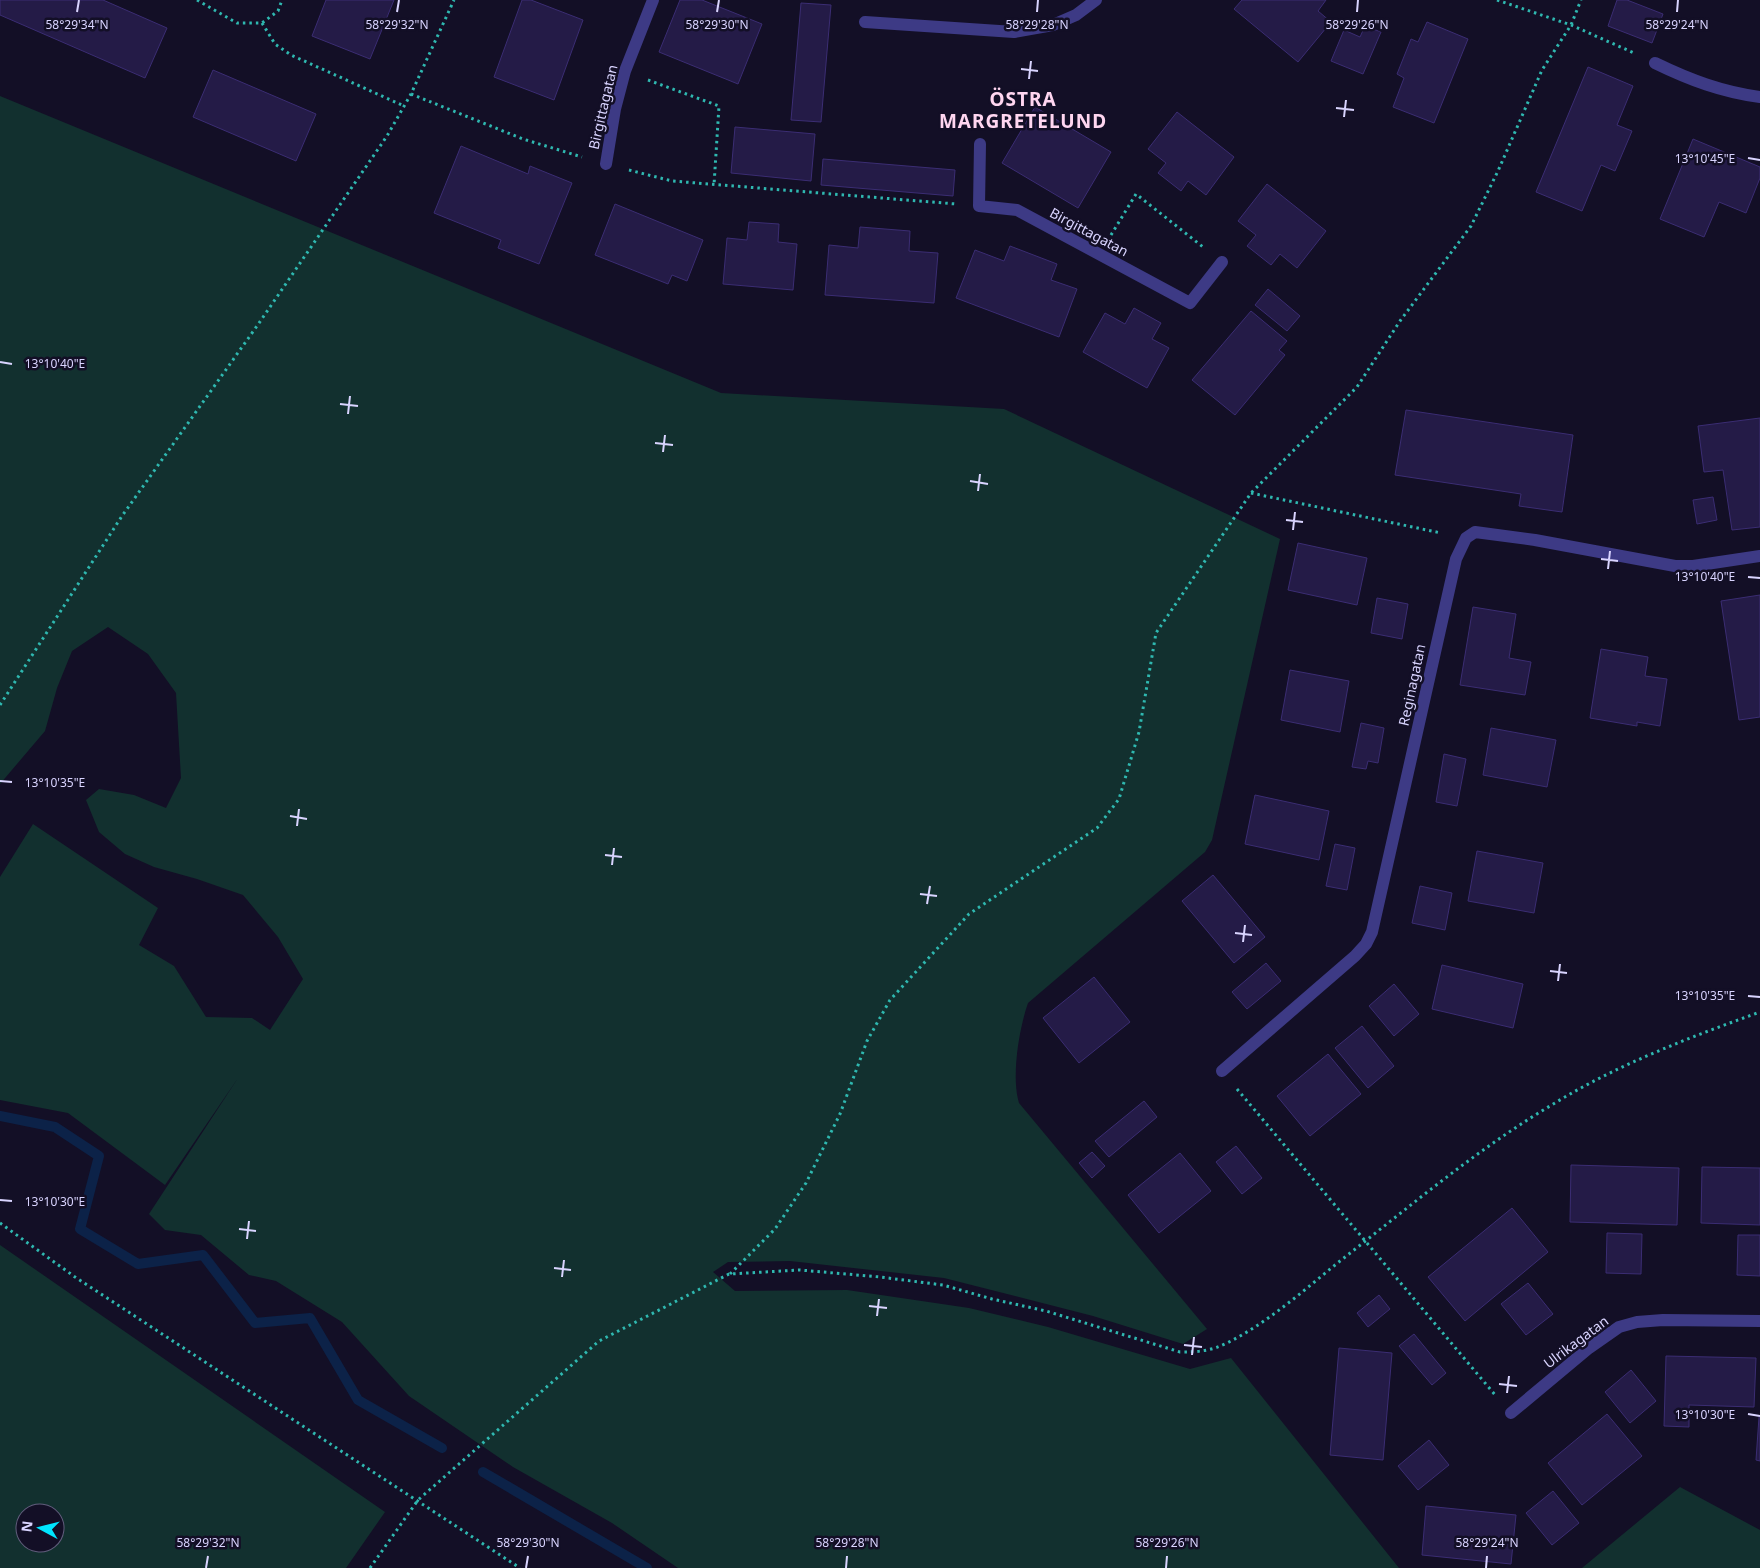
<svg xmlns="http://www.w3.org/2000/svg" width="1760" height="1568" font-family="'Noto Sans',sans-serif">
<rect width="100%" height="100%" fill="#130f26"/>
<path fill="#12302f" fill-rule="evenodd" d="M0,96l721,297 283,16 276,130 -68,301 -7,12 -177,151c-9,26 -17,74 -9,100l188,226 -24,15 -90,-28 -149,-38 -154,-17 -62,1 -15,10 22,19 112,-1 122,18 79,19 142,42 41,-11 168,210h-721l-66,-45 -99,-56 -104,-71 -67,-74 -66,-41 -27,-6 -48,-40 -36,-5 -16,-16 89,-136 -73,107 -97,-72 -68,-13v-223l33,-53 125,84 -19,37 35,21 32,51 46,1 18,12 33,-51 -25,-42 -35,-42 -46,-16 -43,-12 -29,-13 -26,-22 -13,-32 13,-11 35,6 32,13 15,-30 -5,-85 -28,-39 -40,-27 -36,24 -15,37 -12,43 -45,53z
M0,1245l385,267 -39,56h-346zM25,1513h30v30h-30z
M1680,1487l80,43v38h-178z"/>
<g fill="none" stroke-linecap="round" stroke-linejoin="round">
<path stroke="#0c2248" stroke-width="10" d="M0,1116l55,11 44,29 -19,73 58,35 65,-9 52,68 55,-5 48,82 84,48
M483,1472l164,96"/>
</g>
<path fill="#241b47" stroke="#3b2d73" d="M0,0h103l64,28 -22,50 -145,-63z
M326,0h68l-24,59 -58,-23z
M522,0h9l52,20 -29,80 -60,-23z
M680,0h22l60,24 -24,60 -79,-32z
M1242,0h84l-8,11 13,11 -33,40 -64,-53z
M1617,0h10l36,14 -11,29 -44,-17z
M801,3l30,2 -10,117 -30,-2z
M1427,22l41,17 -34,84 -41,-16 11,-29 -7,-4 14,-35 7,3z
M1365,26l16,6 -18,42 -32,-13 13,-31 16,7z
M1588,67l45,19 -16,39 15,6 -17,40 -14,-6 -19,46 -46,-19z
M213,70l103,44 -20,47 -103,-44z
M1035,107l76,45 -33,56 -76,-45z
M1177,112l57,45 -28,38 -18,-14 -7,10 -23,-18 8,-10 -18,-14z
M735,127l80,7 -4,47 -80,-8z
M1693,139l67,28v11l-14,35 -27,-11 -15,35 -44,-18z
M461,146l67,28 2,-8 42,17 -33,81 -41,-16 3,-8 -67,-27z
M823,159l132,11 -2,26 -132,-11z
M1267,184l59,47 -29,37 -17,-14 -9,11 -24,-19 9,-11 -18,-14z
M615,204l88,36 -16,41 -15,-6 -4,9 -73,-29z
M749,222l30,2 -1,18 19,2 -4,46 -70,-6 4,-46 20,2z
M860,227l50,4 -1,20 29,2 -4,50 -109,-8 4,-50 29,3z
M1010,246l47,18 -6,16 26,9 -18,48 -103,-39 19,-48 29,11z
M1268,289l32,27 -13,15 -32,-26z
M1134,308l27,15 -9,16 17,9 -22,40 -64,-36 22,-39 20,11z
M1251,311l36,30 -8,9 6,5 -50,60 -43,-35z
M1406,410l167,25 -11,77 -43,-6 2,-12 -126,-19z
M1760,418v109l-28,3 -9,-60 -19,2 -6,-46z
M1713,497l4,23 -20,4 -4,-24z
M1298,543l69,15 -10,47 -69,-15z
M1760,595v122l-21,3 -18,-119z
M1377,598l31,6 -6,35 -31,-6z
M1473,607l43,7 -7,44 22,4 -6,33 -65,-10z
M1601,649l47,8 -3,19 22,3 -7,47 -23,-4v4l-47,-8z
M1290,670l59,11 -9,51 -59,-12z
M1361,723l23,5 -6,35 -10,-2 -2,8 -14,-2z
M1491,728l65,12 -9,47 -64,-12z
M1444,754l22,5 -9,47 -21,-4z
M1255,795l74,16 -10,49 -74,-16z
M1335,844l20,4 -8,42 -21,-4z
M1477,851l66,12 -9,50 -66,-12z
M1213,875l52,62 -31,26 -52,-62z
M1420,886l32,7 -7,37 -33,-7z
M1266,963l15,18 -34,28 -15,-17z
M1442,965l81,19 -10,44 -81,-19z
M1094,977l36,45 -51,41 -36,-45z
M1394,984l25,30 -25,22 -25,-30z
M1362,1026l32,40 -26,22 -33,-40z
M1328,1054l33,40 -51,42 -33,-40z
M1144,1101l13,16 -48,40 -14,-16z
M1236,1146l26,32 -20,16 -26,-32z
M1092,1152l13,14 -13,12 -13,-15z
M1180,1153l31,38 -52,42 -31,-38z
M1571,1165l108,3 -2,57 -107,-3z
M1702,1167l58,1v57l-59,-2z
M1512,1208l36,44 -83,69 -37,-44z
M1607,1233l35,1 -1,40 -35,-1z
M1738,1235h22v41l-23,-1z
M1528,1283l25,31 -27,21 -25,-31z
M1379,1295l11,14 -22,18 -11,-14z
M1414,1334l32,39 -14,12 -33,-39z
M1339,1348l53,5 -9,107 -53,-5z
M1666,1356l90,2 -2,49 -65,-2v22l-25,-1z
M1631,1370l25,31 -26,22 -25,-31z
M1607,1414l35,42 -60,49 -34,-42z
M1759,1417h1v44l-4,-1z
M1429,1440l20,25 -31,25 -20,-24z
M1553,1491l26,32 -27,22 -26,-32z
M1426,1506l90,9 -5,49 -89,-9z"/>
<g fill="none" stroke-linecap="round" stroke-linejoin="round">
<path stroke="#2fb8b0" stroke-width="3" stroke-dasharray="2.5 4" stroke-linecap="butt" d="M197,0l40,23h25l16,-12 4,-11
M1497,0l74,25 63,28
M262,23l13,21 16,11 113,51
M648,80l71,26 -5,79
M411,94l112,45 59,18
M629,170l43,11 284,23
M1111,235l25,-41 67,53
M1251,493l190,40
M0,705l122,-189 135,-190 130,-190 24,-42 43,-94
M1237,1089l259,307
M0,1223l75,54 445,291
M730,1274l45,-45 31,-46 34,-69 27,-73 23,-41 79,-86 128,-86 22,-29 20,-67 17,-99 95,-140 106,-106 43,-66 71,-95 27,-55 44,-101 29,-45 10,-25
M370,1568l48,-68 181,-159 130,-67 71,-4 80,7 63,8 49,14 54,12 134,41c18,0 31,-1 47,-9 42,-21 77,-53 113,-82 68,-53 136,-111 210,-155 66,-41 138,-68 210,-94"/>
<path stroke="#3d3a85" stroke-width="12" d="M865,22l149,10 39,-7 23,-10 20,-15"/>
<path stroke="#3d3a85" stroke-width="12" d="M1655,63c35,17 67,29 105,34
M980,144l-1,62 38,4 173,93 32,-41
M606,164l9,-55 10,-38 28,-71
M1222,1071l133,-115 11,-12 6,-12 84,-373 10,-21 9,-6 60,8 140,26h18l67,-10
M1511,1413l78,-65 30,-21 18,-5 26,-2 97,1"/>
</g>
<path fill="none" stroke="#d9d4ff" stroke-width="2" d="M77,12l2,-12M397,12l2,-12M717,12l2,-12M1037,12l1,-12M1357,12l1,-12M1677,12l1,-12M1021,69l17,2M1029,79l2,-18M1336,108l18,2M1344,117l2,-17M1748,158l12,2M0,362l12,2M340,404l18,2M348,414l2,-18M655,443l18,2M663,452l2,-17M970,481l18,3M978,491l2,-17M1286,520l17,2M1293,530l2,-18M1601,559l17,2M1608,569l2,-18M1748,577l12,1M0,781l12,1M290,816l17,3M297,826l2,-17M605,855l17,2M612,865l2,-17M920,894l17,2M927,904l3,-18M1235,933l17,2M1243,942l2,-17M1550,971l17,2M1558,981l2,-17M1748,996l12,1M0,1200l12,1M239,1229l17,2M247,1239l2,-18M554,1268l17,2M562,1277l2,-17M869,1306l18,2M877,1316l2,-17M1184,1345l18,2M1192,1355l2,-18M1499,1384l18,2M1507,1393l2,-17M1748,1414l12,2M206,1568l2,-12M526,1568l2,-12M846,1568l1,-12M1166,1568l1,-12M1486,1568l1,-12"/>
<g text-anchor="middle" stroke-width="5" stroke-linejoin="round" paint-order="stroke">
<g font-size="14" fill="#d9d4ff" stroke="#130f26">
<text transform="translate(603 107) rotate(-77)" y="5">Birgittagatan</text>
<text transform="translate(1089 232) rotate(28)" y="5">Birgittagatan</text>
<text transform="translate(1412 685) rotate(-78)" y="5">Reginagatan</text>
<text transform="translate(1576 1342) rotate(-37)" y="5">Ulrikagatan</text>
</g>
<g font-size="19" font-weight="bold" letter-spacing="1" fill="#ffd6f0" stroke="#130f26">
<text x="1023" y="106">ÖSTRA<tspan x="1023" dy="22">MARGRETELUND</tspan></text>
</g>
</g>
<g font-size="12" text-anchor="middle" fill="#d9d4ff" stroke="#130f26" stroke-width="5" stroke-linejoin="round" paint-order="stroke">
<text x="77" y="29">58°29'34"N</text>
<text x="397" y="29">58°29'32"N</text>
<text x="717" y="29">58°29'30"N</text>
<text x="1037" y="29">58°29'28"N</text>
<text x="1357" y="29">58°29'26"N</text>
<text x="1677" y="29">58°29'24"N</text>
<text x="1705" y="163">13°10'45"E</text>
<text x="55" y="368">13°10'40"E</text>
<text x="1705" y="581">13°10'40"E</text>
<text x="55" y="787">13°10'35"E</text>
<text x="1705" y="1000">13°10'35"E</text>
<text x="55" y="1206">13°10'30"E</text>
<text x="1705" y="1419">13°10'30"E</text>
<text x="208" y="1547">58°29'32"N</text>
<text x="528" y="1547">58°29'30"N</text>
<text x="847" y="1547">58°29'28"N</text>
<text x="1167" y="1547">58°29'26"N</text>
<text x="1487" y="1547">58°29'24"N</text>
</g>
<g transform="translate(40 1528) rotate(277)"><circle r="24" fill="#130f26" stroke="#625e7d"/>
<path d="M0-4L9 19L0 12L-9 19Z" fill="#00e5ff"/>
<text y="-8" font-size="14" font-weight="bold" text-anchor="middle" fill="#d9d4ff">N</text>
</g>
</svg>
